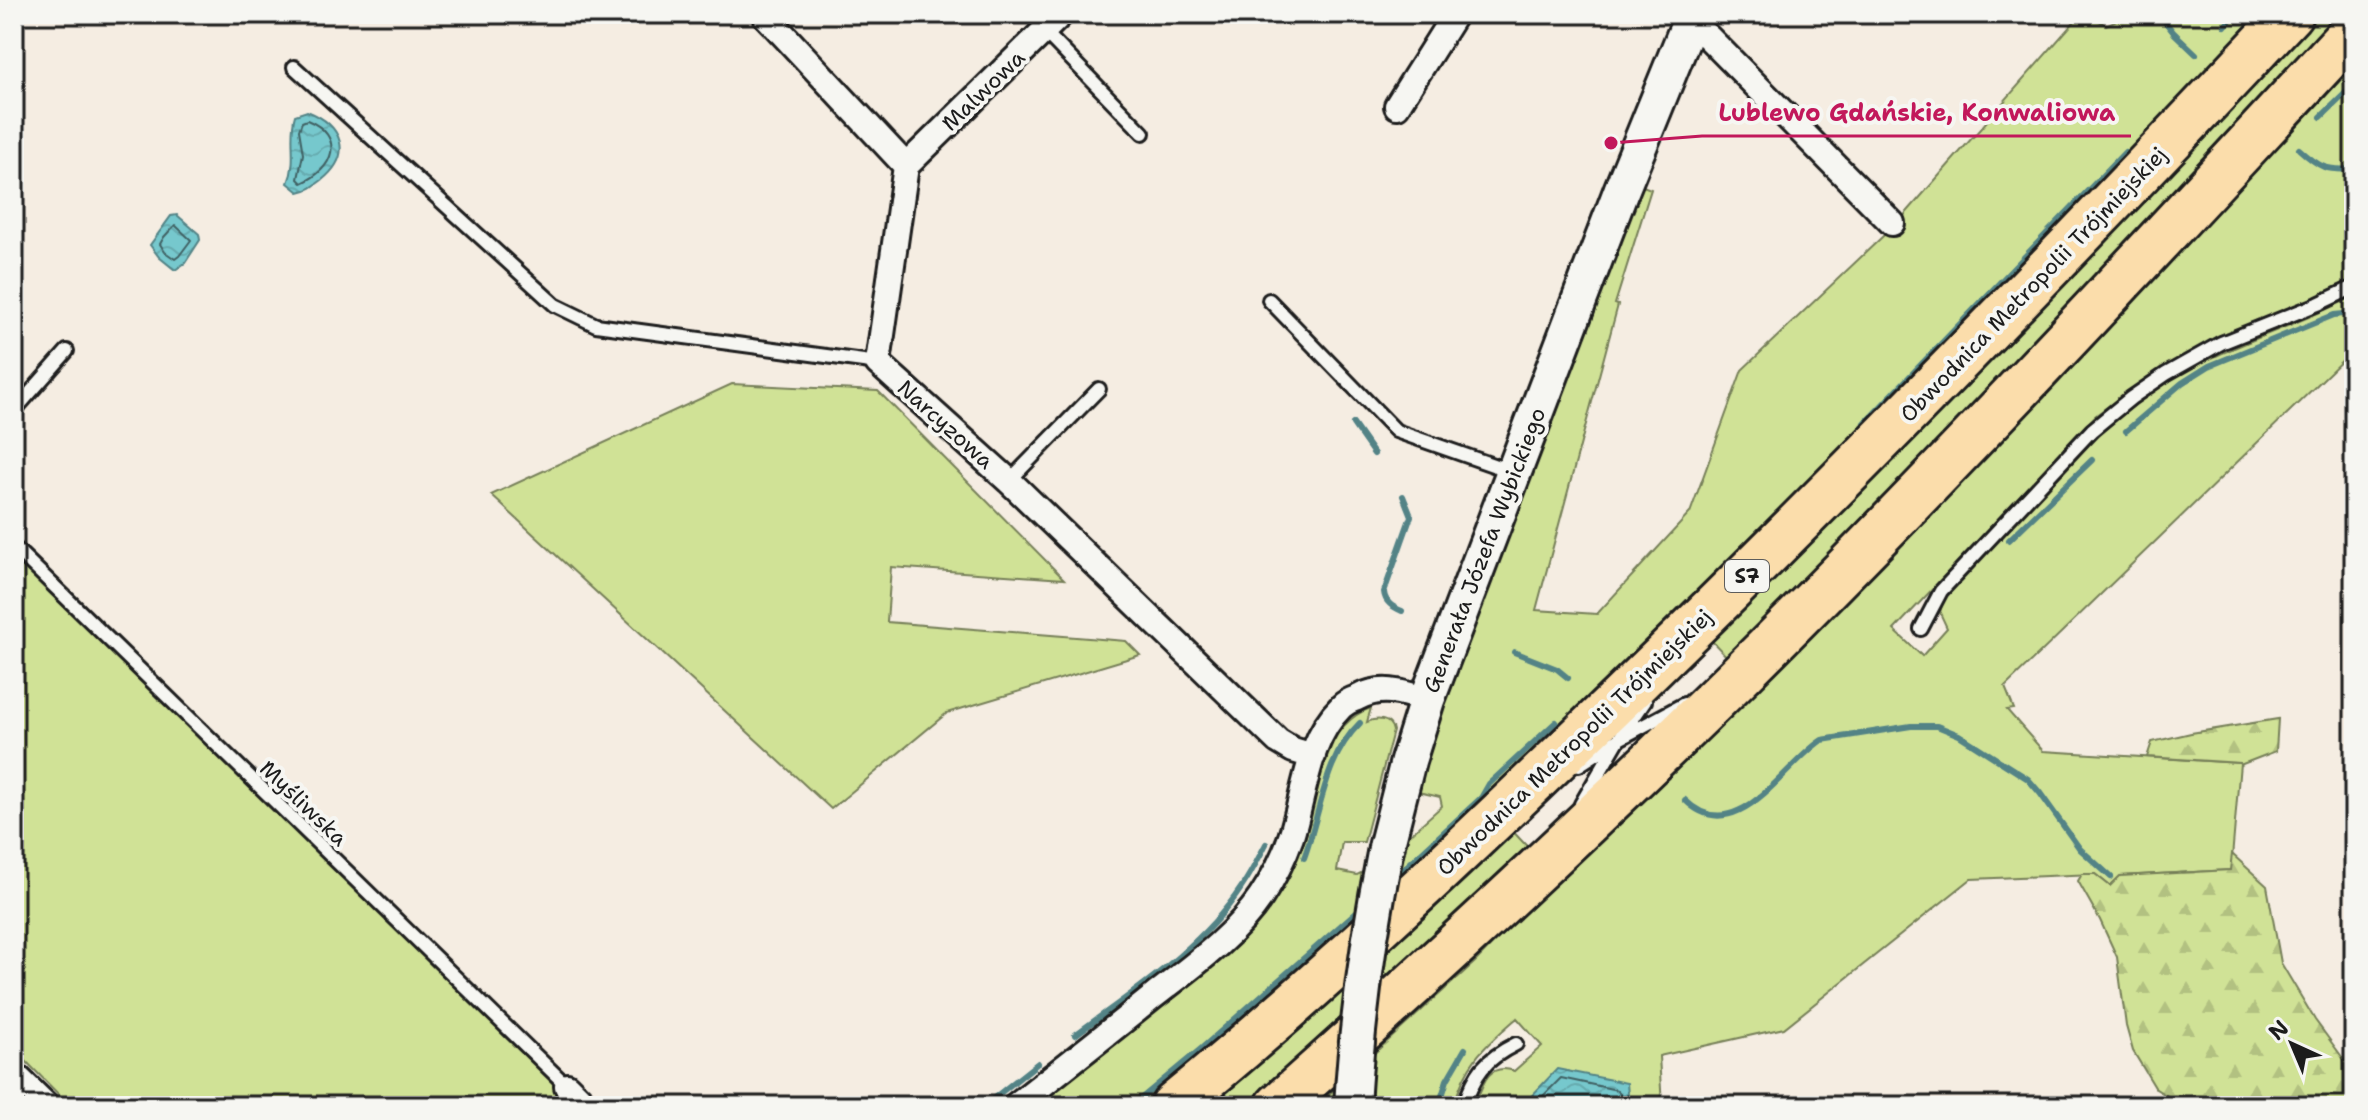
<svg xmlns="http://www.w3.org/2000/svg" width="2368" height="1120" font-family="'Shantell Sans',sans-serif">
<defs>
<pattern id="forest-firs" width="22" height="20" patternUnits="userSpaceOnUse" patternTransform="scale(2)"><rect width="22" height="20" fill="#d0e296"/><path d="M5 1l3.5 6h-7zM16 11l3.5 6h-7z" fill="#b2c181"/></pattern>
<pattern id="water-waves" width="16" height="10" patternUnits="userSpaceOnUse" patternTransform="scale(2)"><rect width="16" height="10" fill="#76c8cd"/><path d="M0 5q4-4 8 0t8 0" fill="none" stroke="#66abaf"/></pattern>
</defs>
<rect width="100%" height="100%" fill="#f5ede2"/>
<filter id="ink" filterUnits="userSpaceOnUse"><feTurbulence type="fractalNoise" baseFrequency=".0125" numOctaves="2"/><feDisplacementMap in="SourceGraphic" scale="16" xChannelSelector="R" yChannelSelector="G"/><feConvolveMatrix kernelMatrix="1 2 1 2 8 2 1 2 1" color-interpolation-filters="sRGB"/></filter>
<g filter="url(#ink)">
<path fill="#d0e296" stroke="#767f59" stroke-width="2" d="M2081,14h6l19,11 24,-11h135l-281,295 -510,505 -243,218 -87,74h-117l205,-163 93,-191c12,-19 24,-37 46,-44l-4,14c10,-4 24,-4 26,9l-29,111h-22l-5,29 20,4 46,-23 5,-16 34,-30 -2,-9 -26,-6 3,-18 218,-590 16,6 -36,115 3,1 -82,305 61,4 93,-101 52,-143 159,-151z
M2307,14h47l-621,649 -28,-29z
M2354,59v220c-47,26 -98,41 -146,64 -41,20 -77,46 -113,73l-201,214 28,26 25,-28 -7,-15 3,-13c70,-75 141,-166 228,-220 57,-35 123,-53 183,-84v53l-349,338 9,22 -7,1 36,41 197,12 -9,107 -110,6 -11,10 -15,-12 -124,5 -187,149 -125,28 3,50h-187c7,-20 12,-44 39,-35l28,-25 -25,-28c-32,28 -52,44 -63,88h-84v-9l-16,9h-38l159,-144z
M732,384l146,7 186,188 -173,-12 -4,55 239,19 14,14 -193,58 -116,96 -340,-314z
M14,551l552,544 -10,11h-486l-56,-57z
M1507,825l29,31 -275,250h-70z"/>
<path fill="url(#forest-firs)" stroke="#767f59" stroke-width="2" d="M2278,719l-2,32 -36,14v-2l-93,-6 5,-15 39,-9z
M2232,854l35,32 14,77 34,57 33,45 6,2v39h-170l-28,-17 -23,-38 -7,-25 -9,-69 -17,-37 -22,-39 4,-7h13l15,12 10,-10 110,-6z"/>
<path fill="url(#water-waves)" stroke="#528386" stroke-width="2" d="M307,111c35,14 47,43 15,69 -8,6 -13,10 -23,12l-11,-9c10,-24 0,-45 7,-68z
M177,215l22,19 1,6 -15,23 -10,7 -16,-13 -9,-12 21,-29z
M1557,1069l70,14 2,23h-107z"/>
<g fill="none" stroke-linecap="round" stroke-linejoin="round">
<path stroke="#406163" stroke-width="2" d="M307,120c39,16 27,49 -5,63l-4,-4 5,-25 -4,-24 3,-8z
M175,225l16,15 -12,16 -4,3 -10,-7 -5,-8 4,-7z
M1533,1106l28,-28 56,12 3,3 1,13"/>
<path stroke="#528386" stroke-width="6" d="M2159,14l15,19 22,21
M2225,26l10,-12
M2321,117l33,-32
M2299,149c21,19 27,22 55,20
M1865,423l260,-271
M1353,424l21,30
M2126,431l56,-48 27,-17 125,-51 10,-1 10,-5
M2009,540l83,-80
M1402,611c-9,-4 -17,-8 -18,-19l27,-76 -8,-20
M1514,652l43,17 11,9
M1685,800c51,51 99,-36 137,-60l89,-14h26l22,9 69,44 12,14 40,56 31,28
M1304,858c17,-46 20,-100 56,-135
M1395,877l86,-79 8,-14 67,-62
M1075,1035c58,-43 126,-86 166,-147 10,-14 17,-29 25,-44
M984,1106l54,-43
M1132,1106l70,-58 161,-142
M1439,1106l8,-26 18,-31"/>
<defs>
<path id="lane" d="M1044,31l99,102
M294,67l261,238 41,20 282,38
M1269,300l127,131 114,40
M14,411l53,-60
M1009,481l90,-92
M14,547l553,539
M1921,629l20,-38 151,-161 39,-32 35,-24 55,-31 97,-39 36,-17
M1579,765l40,-26 65,-35
M1581,804l38,-65 26,-38
M1464,1106c11,-33 20,-46 52,-62"/>
<path id="street" d="M764,14l142,152 -28,197 131,118 269,260 15,9 20,6
M1680,14l28,23 184,186
M1397,106l58,-92
M906,166l155,-152
M14,1074l33,32
M567,1086l20,20
M1015,1106c46,-36 93,-73 139,-110 37,-29 80,-59 107,-99 12,-18 23,-40 30,-60 14,-43 16,-97 50,-130 4,-4 10,-7 16,-9 24,-13 45,-6 70,2"/>
<path id="secondary" d="M1386,848l22,-87 19,-61 194,-509 72,-177"/>
<path id="highway" d="M1173,1106c142,-116 275,-242 407,-369 244,-234 479,-477 710,-723
M1278,1106c158,-141 313,-284 464,-433 210,-208 411,-426 612,-643"/>
</defs>
<use href="#lane" stroke="#1c1c1c" stroke-width="18"/>
<use href="#street" stroke="#1c1c1c" stroke-width="30"/>
<use href="#secondary" stroke="#1c1c1c" stroke-width="40"/>
<use href="#highway" stroke="#1c1c1c" stroke-width="50"/>
<use href="#lane" stroke="#f6f6f2" stroke-width="12"/>
<use href="#street" stroke="#f6f6f2" stroke-width="24"/>
<use href="#secondary" stroke="#f6f6f2" stroke-width="34"/>
<use href="#highway" stroke="#fbddab" stroke-width="44"/>
<defs>
<path id="secondary-bridge" d="M1352,1106c5,-87 17,-173 34,-258"/>
</defs>
<use href="#secondary-bridge" stroke="#1c1c1c" stroke-width="40" stroke-linecap="butt"/>
<use href="#secondary-bridge" stroke="#f6f6f2" stroke-width="34"/>
</g>
</g>
<g text-anchor="middle" stroke-width="8" stroke-linejoin="round" paint-order="stroke">
<rect fill="#f6f6f2" stroke="#5d5d5c" stroke-width="2" x="1725" y="560" width="44" height="32" rx="6"/>
<g font-size="20" font-weight="bold" fill="#1c1c1c">
<text x="1747" y="583">S7</text>
</g>
<g font-size="22" fill="#1c1c1c" stroke="#f6f6f2">
<text transform="translate(983 90) rotate(-44)" y="8">Malwowa</text>
<text transform="translate(2033 284) rotate(-46)" y="8">Obwodnica Metropolii Trójmiejskiej</text>
<text transform="translate(946 424) rotate(42)" y="8">Narcyzowa</text>
<text transform="translate(1484 550) rotate(-69)" y="8">Generała Józefa Wybickiego</text>
<text transform="translate(1574 742) rotate(-44)" y="8">Obwodnica Metropolii Trójmiejskiej</text>
<text transform="translate(304 803) rotate(44)" y="8">Myśliwska</text>
</g>
</g>
<path fill="none" stroke="#c2185b" stroke-width="3" d="M1611 143L1702 136H2131"/>
<circle fill="#c2185b" stroke="#f6f6f2" stroke-width="3" cx="1611" cy="143" r="8"/>
<g font-size="24" text-anchor="middle" font-weight="bold" fill="#c2185b" stroke="#f6f6f2" stroke-width="8" stroke-linejoin="round" paint-order="stroke">
<text x="1917" y="121">Lublewo Gdańskie, Konwaliowa</text>
</g>
<rect width="2368" height="1120" fill="none" stroke="#f6f6f2" stroke-width="48"/>
<rect x="24" y="24" width="2320" height="1072" fill="none" stroke="#1c1c1c" stroke-width="3" filter="url(#ink)"/>
<g transform="translate(2292 1044) rotate(316)" stroke="#f6f6f2" stroke-width="6" paint-order="stroke">
<path d="M0-6L14 30L0 20L-14 30Z" fill="#1c1c1c"/>
<text y="-12" font-size="22" font-weight="bold" text-anchor="middle" fill="#1c1c1c">N</text>
</g>
</svg>
